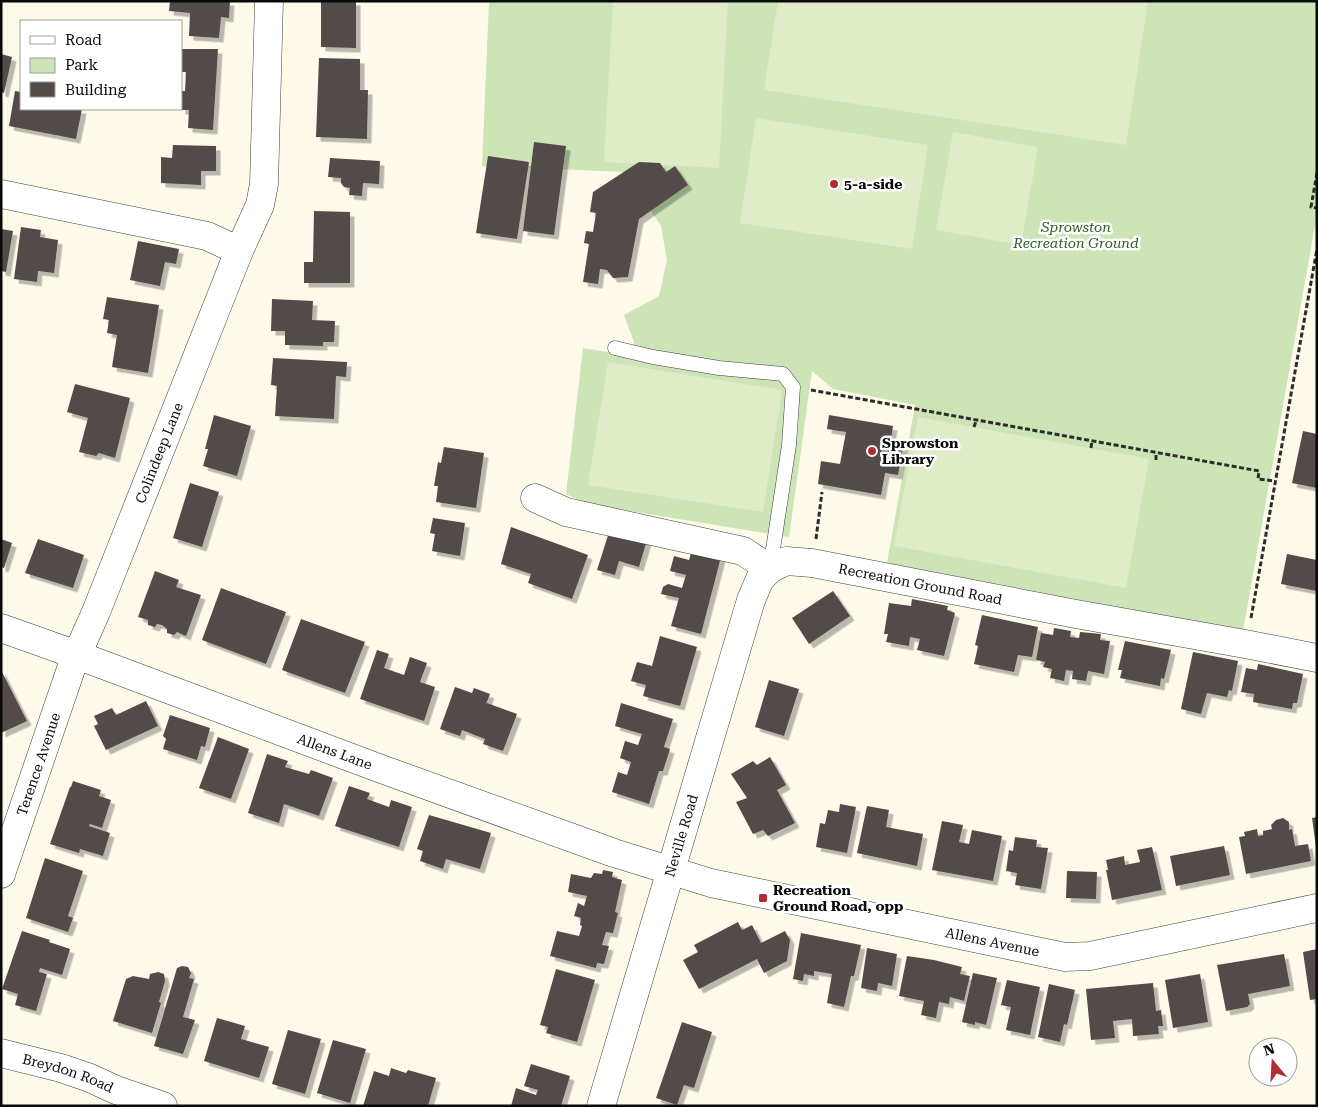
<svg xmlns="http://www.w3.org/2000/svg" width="1318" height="1107" font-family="'Roboto Serif',serif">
<defs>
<filter id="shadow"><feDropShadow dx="4.5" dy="4.5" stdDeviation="0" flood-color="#0004"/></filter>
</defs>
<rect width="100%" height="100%" fill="#fdfaea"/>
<path fill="#cde4b7" d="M489,1h828v213l-74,417 -356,-68 28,-158 -82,-16 -21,-18 -23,166 -202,-33 -21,-10 17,-146 49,8 2,-14 -10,-27 35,-19 8,-36 -6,-34 -37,-54 -142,-6z"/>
<path fill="#dfecc8" d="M613,1h115l-9,167 -115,-6z
M778,1h370l-22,144 -362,-55z
M756,118l172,27 -16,104 -172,-26z
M953,132l85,15 -17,98 -85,-15z
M608,362l174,28 -19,122 -175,-27z
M918,417l231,42 -23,129 -232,-42z"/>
<path fill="#524c48" filter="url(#shadow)" d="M170,1h60l-1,17 -8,-1 -2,21 -30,-2 1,-23 -21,-2z
M321,1h35v47l-35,-1z
M181,49h37l-5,81 -25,-2 1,-18h-8v-19h4l1,-19h-5z
M1,54l11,3 -8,36 -3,-1z
M319,58l41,1v31h8l-1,49 -51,-2z
M15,91l6,1v17h61l-6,30 -67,-13z
M534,142l32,4 -12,89 -31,-4z
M173,145l43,1v25h-15v14l-40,-2v-26l11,1z
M488,156l41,6 -12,77 -41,-6z
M330,158l50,3 -1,23 -16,-1 -1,13 -13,-1 1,-7 -6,-1 -3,-4v-5l-13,-1z
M639,162l21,1 6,9 9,-6 13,19 -49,34 -11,58 -15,1 -6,-8 -7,-1 -2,15 -15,-2 6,-38 -5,-1 2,-12 7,1 3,-19 -6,-1 3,-20z
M314,211l36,1v71h-46v-21h9z
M21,227l20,3 -1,7 18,3 -4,33 -16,-2 -1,11 -23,-3z
M1,229l12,2 -7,41 -5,-1z
M138,241l41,8 -3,15 -11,-2 -5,24 -30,-6z
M107,297l52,8 -11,68 -36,-6 5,-32 -10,-2 2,-13 -6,-1z
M272,299l41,2 -1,19 23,1 -1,21h-11v4l-38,-1v-14h-14z
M273,358l74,4 -1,15 -10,-1 -2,43 -59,-3 2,-30 -6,-1z
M75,384l55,14 -15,60 -16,-5 -3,3 -17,-4 9,-34 -21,-6z
M214,415l37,11 -14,50 -34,-10 5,-17h-3z
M829,415l64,11 -2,13 13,2 -6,34 -13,-2 -4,22 -63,-11 3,-23 19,3 6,-32 -19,-3z
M1303,431l14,3v54l-25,-5z
M444,447l40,6 -8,55 -40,-6 2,-16h-4l4,-24 3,1z
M190,483l29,9 -17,55 -29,-9z
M433,518l32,5 -5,33 -28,-5 3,-17 -5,-1z
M511,527l77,28 -16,44 -44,-16 3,-9 -30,-10z
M610,529l37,11 -8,27 -20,-6 -4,14 -18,-5z
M1,539l11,4 -8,25 -3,-1z
M38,539l46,16 -11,33 -48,-15z
M692,550l29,7 -20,77 -30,-8 8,-28 -18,-4 2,-7 5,-3 14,4 4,-13 -16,-4 4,-15 15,4z
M1287,554l30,6v31l-36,-7z
M155,571l24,9 -3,7 25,8 -15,41 -9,-4 -3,3 -7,-2v-4l-5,-4 -5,-1 -2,3 -7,-2v-5l-10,-3z
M221,588l65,24 -20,52 -64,-24z
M833,591l17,25 -41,28 -17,-26z
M912,599l36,7 -1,4 8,3 -11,43 -27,-6 3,-11 -10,-2 -1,9 -23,-4 2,-8h-4l5,-31 22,3z
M982,615l56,12 -6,30 -14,-2 -4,17 -40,-8 4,-18 -3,-1z
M301,619l64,23 -20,51 -63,-23z
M1054,628l17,3 -1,6 9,1 1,-6 21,2 -1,6 10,1 -6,33 -16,-3 -2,10 -14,-2 1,-8 -7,-1 -2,11 -14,-3 2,-9 -9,-2 2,-5 -9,-2 5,-27 12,2z
M660,636l37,11 -17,59 -37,-10 3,-11 -15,-4 6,-19 15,4z
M1125,641l46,9 -7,29 -3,-1 -1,8 -40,-8 2,-8h-4z
M377,650l12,4 -5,14 20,7 6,-18 17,6 -7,19 15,5 -11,34 -64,-22z
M1193,652l45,9 -6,30 -3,-1 -2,7 -20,-4 -6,21 -20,-5z
M1258,664l45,10 -6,29h-4l-1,6 -39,-7 1,-8 -13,-2 5,-24 11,2z
M1,670l26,51 -26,12z
M769,680l30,9 -15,47 -29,-9z
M455,687l17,6 2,-5 16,6 -4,10 1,-1 30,11 -14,37 -20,-7 2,-5 -23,-9 -2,6 -20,-7z
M146,701l12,25 -52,24 -12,-24 4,-2 -4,-8 18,-8 4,7z
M621,703l52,16 -9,28 6,2 -7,22h-4l-10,33 -37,-12 6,-20 9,3 4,-13 -11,-4 5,-17 13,4 4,-11 -27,-8z
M170,715l40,13 -5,19 -4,-1 -4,14 -34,-11 3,-10 -3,-3z
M218,737l31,12 -18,50 -32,-11z
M267,754l21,7 -3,6 24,7 2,-4 22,8 -14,38 -35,-12 -5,19 -31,-10z
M770,757l16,28 -9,5 18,33 -27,13 -5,-6 -10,4 -17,-32 11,-4 -16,-24 22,-13 4,4z
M73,781l28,9 -2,6 12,4 -9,28 -12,-4 -1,2 21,7 -7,23 -23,-7 -1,4 -29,-9 20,-57h1z
M349,786l21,7 -3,6 22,8 2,-7 21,7 -13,40 -64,-21z
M840,804l16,3 -9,46 -31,-6 4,-24 5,1 3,-14 11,2z
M867,806l22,4 -3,17 37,7 -6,32 -60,-13z
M429,815l62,18 -11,36 -34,-10 -3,10 -23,-8 3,-10 -6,-2z
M1317,817v30h-1l-4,-29z
M1283,818l6,4v8l3,-1 3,17 13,-2 3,17 -65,13 -7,-37 6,-1 -1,-4 13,-3 1,7 5,-1v-4l9,-2 -1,-4 5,-5z
M942,821l21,4 -4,17 10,2 3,-14 30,6 -9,45 -61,-11z
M1015,837l22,3 -1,7 12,1 -7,41 -26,-4 2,-12 -11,-2 3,-21 4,1z
M1224,846l6,29 -54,11 -6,-30z
M1152,847l10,43 -50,10 -6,-30h2l-2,-10 18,-4 1,9 15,-3 -3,-12z
M45,858l38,13 -15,45 5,2 -5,14 -42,-14z
M603,870l10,2 -1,5 10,3 -7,32 3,1 -5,20 -7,-1 -4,13 7,1 -5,18 -7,-1 -1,5 -46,-12 7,-25 22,5 3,-10 -2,-1 1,-7 -7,-2 4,-13 6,3 3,-10 -19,-4 3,-18 20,4 3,-5 8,1z
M1067,871l30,1 -1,27 -30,-1z
M738,922l4,8 10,-5 9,18 24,-12 5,9 -3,21 -23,12 -7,-14 -58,30 -16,-29 15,-8 -4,-7z
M22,931l28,9 -1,2 21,7 -8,26 -22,-7 -1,4 8,2 -11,37 -21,-6 3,-11 -16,-5z
M801,933l60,12 -7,31h-3l-7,31 -17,-4 5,-29 -18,-3v5l-10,-2 -1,7 -10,-2z
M867,948l30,6 -5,32 -14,-3 -1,8 -16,-3z
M1317,949v50l-7,1 -7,-48z
M1284,954l6,32 -42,8 2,10 -3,3 -21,4 -9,-46z
M907,956l27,4 28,7 -2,7 10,2 -6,25 -14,-4 -1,7 -10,-2 -3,16 -15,-3 3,-14 -25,-5z
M182,966l6,1 3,6 -2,5 5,1 -11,38 12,3 -12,34 -29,-8 23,-78z
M556,969l39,11 -18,62 -31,-9 2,-6 -8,-2z
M158,972l6,2 1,7 -6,21 2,1 -9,30 -39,-12 13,-42 7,-3 16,3 1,-5z
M973,973l24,5 -11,47 -11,-3v3l-13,-3z
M1200,974l8,48 -35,6 -8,-48z
M1007,980l33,7 -10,48 -24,-5 5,-23 -10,-2z
M1153,983l3,28 5,-1 2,16h-5l1,8 -26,2 -1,-17 -19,2 2,17 -24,2 -5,-51z
M1049,984l26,6 -8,35 -3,-1 -4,18 -22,-5z
M217,1018l28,8 -4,13 28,8 -10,31 -55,-17z
M682,1022l30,10 -18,56 -10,-3 -7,20 -21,-7z
M288,1030l33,9 -16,55 -33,-10z
M333,1040l33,9 -16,54 -33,-10z
M531,1064l39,12 -9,30h-50l5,-18 20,7 2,-5 -14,-4z
M391,1068l15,5 2,-3 28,8 -8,28h-65l11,-35 15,5z"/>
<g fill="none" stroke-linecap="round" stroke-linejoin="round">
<defs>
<path id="service" d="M615,348l38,9 66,11 64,6 10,13 -4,58 -19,124"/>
<g id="minor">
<path d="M1,194l206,42 32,15"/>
<path id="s1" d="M535,498l31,14 177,39 27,18 16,-8 26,2 264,51 169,30 72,14"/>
<path id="s2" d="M1,628l76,27 307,115 230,83 97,30 354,74 25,-1 227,-48"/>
<path id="s3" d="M1,874l71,-208 24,-54 143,-361 21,-46 4,-21 5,-183"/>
<path id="s4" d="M1,1053l60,15 29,10 26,12 47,16"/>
<path id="s5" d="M601,1106l150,-506 9,-21 10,-10"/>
</g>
</defs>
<use href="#service" stroke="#3d3d3d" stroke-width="15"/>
<use href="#minor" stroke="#3d3d3d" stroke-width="29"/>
<path stroke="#2c2c2c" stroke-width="3" stroke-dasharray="5 2.5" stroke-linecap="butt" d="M1317,173l-6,34 6,1
M811,390l448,81 -1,8 17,2
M974,427l2,-6
M1091,448l1,-7
M1156,460v-7
M816,539l6,-47
M1251,618l66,-369"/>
<use href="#service" stroke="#fff" stroke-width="14"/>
<use href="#minor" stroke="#fff" stroke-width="28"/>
</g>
<g fill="#af2e32" stroke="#fff" stroke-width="2">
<circle cx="834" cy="184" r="5"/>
<circle cx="872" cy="451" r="5"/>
<rect x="758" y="893" width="10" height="10" rx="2.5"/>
</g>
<g text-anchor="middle" stroke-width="5" stroke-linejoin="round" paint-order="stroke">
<g font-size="14" font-weight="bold" fill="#0a0a0a" stroke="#fff" text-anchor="start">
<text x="844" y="189">5-a-side</text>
<text x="882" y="448">Sprowston<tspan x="882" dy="16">Library</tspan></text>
<text x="773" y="895">Recreation<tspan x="773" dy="16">Ground Road, opp</tspan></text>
</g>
<g font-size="14" font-style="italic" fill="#2c5c21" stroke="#fff">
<text x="1076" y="232">Sprowston<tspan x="1076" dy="16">Recreation Ground</tspan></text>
</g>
<g font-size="14" fill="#0a0a0a" stroke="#fff">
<text dy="5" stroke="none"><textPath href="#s3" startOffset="450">Colindeep Lane</textPath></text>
<text dy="5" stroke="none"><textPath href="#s1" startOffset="402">Recreation Ground Road</textPath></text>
<text dy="5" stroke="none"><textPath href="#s2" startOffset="356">Allens Lane</textPath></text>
<text dy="5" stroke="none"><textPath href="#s3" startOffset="116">Terence Avenue</textPath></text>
<text dy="5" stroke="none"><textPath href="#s5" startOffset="282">Neville Road</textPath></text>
<text dy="5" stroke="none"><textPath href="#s2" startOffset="1042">Allens Avenue</textPath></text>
<text dy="5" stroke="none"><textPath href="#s4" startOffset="70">Breydon Road</textPath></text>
</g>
</g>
<rect width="1318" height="1107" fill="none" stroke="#0a0a0a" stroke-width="5"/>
<rect x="20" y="20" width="162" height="90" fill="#ffffff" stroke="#9d9d9d"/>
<rect x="30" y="36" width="25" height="8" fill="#ffffff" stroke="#9d9d9d"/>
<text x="65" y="45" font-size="15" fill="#0a0a0a">Road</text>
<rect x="30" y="58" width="25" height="15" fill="#cde4b7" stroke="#9d9d9d"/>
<text x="65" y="70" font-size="15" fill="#0a0a0a">Park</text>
<rect x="30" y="82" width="25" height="15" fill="#524c48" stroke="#9d9d9d"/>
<text x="65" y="95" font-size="15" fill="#0a0a0a">Building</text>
<g transform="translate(1273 1062) rotate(342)"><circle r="24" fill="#ffffff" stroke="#9d9d9d"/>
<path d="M0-4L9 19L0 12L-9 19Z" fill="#af2e32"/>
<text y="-8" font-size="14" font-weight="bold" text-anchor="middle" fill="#0a0a0a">N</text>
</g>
</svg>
